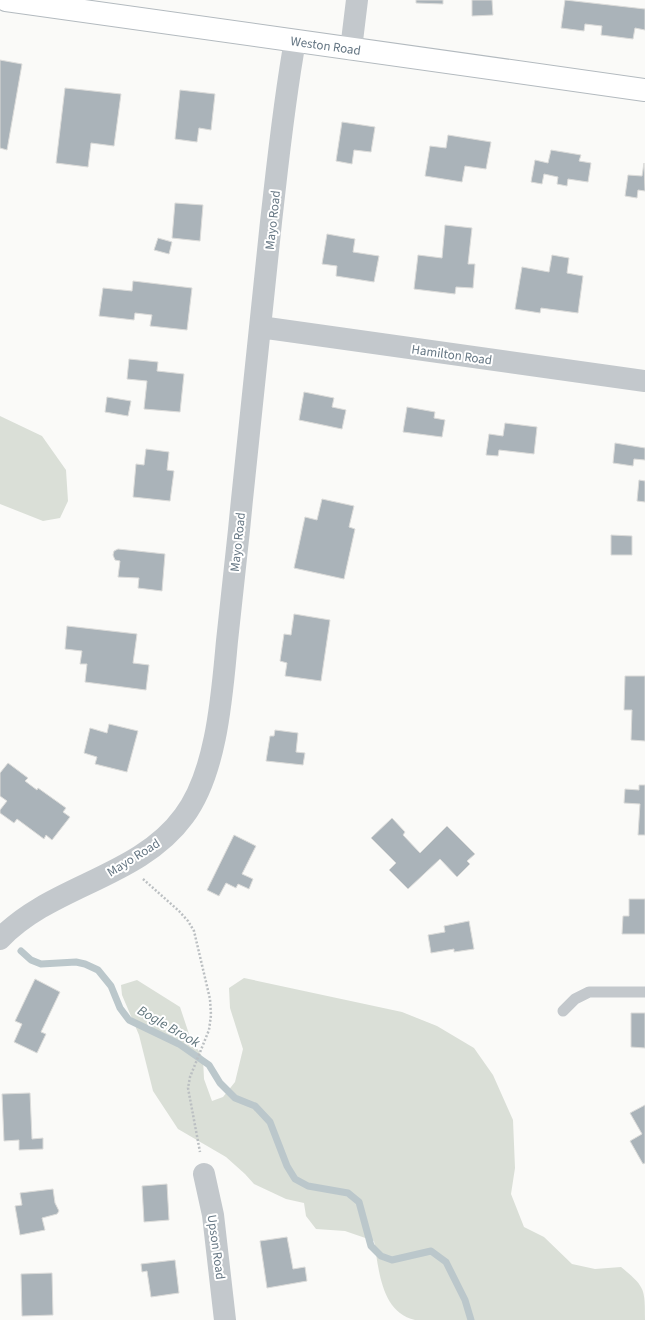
<svg xmlns="http://www.w3.org/2000/svg" width="645" height="1320" font-family="'Source Sans 3',sans-serif">
<rect width="100%" height="100%" fill="#fafaf8"/>
<path fill="#dadfd7" d="M0,416l42,20 24,34 2,31 -8,17 -17,3 -43,-17z
M244,978l158,34 35,14 37,22 19,27 20,45 2,48 -4,26 13,33 20,10 28,27 23,5 26,-2c24,20 24,21 24,53h-230c-34,-8 -36,-50 -41,-79l-29,-10 -29,-2 -10,-13 -2,-13 -18,-4 -32,-15 -9,-10 -19,-17 -48,-28 -25,-38 -14,-56 -17,-40 -1,-10 16,-5 43,27 10,30 13,21 1,21 8,22 11,-4 12,-15 8,-33 -13,-41 -1,-20z"/>
<g fill="none" stroke-linecap="round" stroke-linejoin="round">
<path stroke="#bbc7cb" stroke-width="7" d="M21,951l10,9 10,4 35,-2 9,2 13,6 13,16 9,22 9,12 50,24 30,21 11,18 15,15 20,8 15,16 17,44 8,13 13,7 40,7 11,9 12,44 10,10 11,4 39,-9 15,11 19,38 6,20"/>
</g>
<path fill="#aab3b9" stroke="#dcdcda" d="M416,0h27v4l-27,-1z
M472,0h20l1,15 -21,1z
M565,0l80,9v21l-10,-2 -2,11 -32,-4 1,-9 -17,-2 -1,7 -23,-3z
M0,60l22,4 -15,86 -7,-2z
M65,88l56,6 -7,52 -23,-3 -3,24 -32,-4z
M180,90l35,4 -4,36 -12,-2 -2,14 -22,-3z
M342,122l33,5 -4,25 -17,-2 -2,14 -16,-3z
M448,135l43,7 -5,27 -21,-3 -3,16 -37,-6 5,-30 16,2z
M551,150l30,5 -2,6 12,2 -3,19 -20,-3 -1,7 -10,-2 1,-7 -14,-3 -2,10 -11,-2 4,-22 13,3z
M644,163l1,28 -7,-1 -1,8 -12,-2 3,-21 14,1z
M175,203l28,2 -3,36 -28,-3z
M445,225l27,3 -4,36h7l-2,24 -17,-1 -1,7 -41,-5 4,-34 24,3z
M327,234l28,5 -2,13 26,4 -5,26 -38,-6 1,-10 -15,-2z
M158,238l14,4 -3,12 -15,-4z
M552,255l17,3 -2,15 16,3 -5,37 -37,-5 -1,5 -25,-4 7,-42 27,5z
M133,281l59,7 -5,42 -37,-4 2,-11 -17,-2 -1,7 -35,-4 4,-28 29,3z
M129,359l29,3 -1,9 27,3 -4,38 -36,-3 3,-28 -20,-2z
M304,392l30,6 -2,9 14,3 -4,19 -43,-9z
M107,397l24,4 -3,15 -23,-4z
M407,407l28,5 -1,6 11,2 -3,17 -39,-5z
M505,423l32,4 -3,27 -35,-4 -1,6 -12,-1 3,-21 14,2z
M615,443l30,5v12l-11,-1 -1,7 -20,-3z
M146,449l23,3 -2,18 7,1 -4,30 -37,-4 3,-33 8,1z
M639,480l6,1v21l-8,-1z
M322,499l32,7 -5,21 6,2 -11,50 -50,-11 11,-51 12,3z
M611,535l21,1v19h-21z
M118,549l47,5 -3,37 -24,-3 1,-10 -21,-1 2,-16 -5,-1 -2,-5 1,-4z
M294,614l36,6 -9,61 -36,-5 2,-13 -7,-2 4,-27 7,1z
M67,626l70,8 -4,29 16,2 -3,25 -61,-8 2,-18h-7l2,-13 -17,-2z
M625,676h20v65l-14,-1 1,-30h-8z
M109,724l29,7 -11,41 -32,-8 2,-7 -13,-4 6,-25 17,5z
M275,730l23,3 -2,19 9,1 -2,12 -37,-4 4,-25h4z
M8,763l20,15 -3,3 12,9 1,-2 28,20 -3,4 7,5 -18,23 -6,-5 -2,4 -27,-20 -3,4 -14,-10v-3l7,-9 -7,-5v-23z
M639,785h6v50h-7l2,-31 -16,-1 1,-14 14,1z
M392,818l13,14 -2,3 17,18 27,-27 28,28 -8,7 3,3 -13,13 -17,-18 -32,30 -19,-19 7,-7 -25,-25z
M234,835l22,11 -14,28 11,5 -4,10 -11,-5 -2,4 -10,-5 -7,13 -12,-6z
M629,899h16v35h-23l1,-18h6z
M469,921l5,28 -20,3v-3l-23,4 -3,-18 17,-3 -1,-6z
M35,979l25,13 -19,40 5,2 -9,19 -23,-11 8,-18 -7,-3z
M631,1013h14v35l-14,-1z
M30,1093l2,46 11,-1v11l-24,1v-10l-15,1 -2,-47z
M645,1105v58l-2,1 -13,-23 12,-7 -12,-21z
M167,1184l2,36 -25,2 -2,-36z
M53,1189l2,14 4,8 -2,3 -15,4 3,12 -25,5 -5,-29 7,-1 -2,-12z
M287,1237l6,32 12,-2 2,14 -40,7 -7,-47z
M175,1260l4,33 -28,4 -4,-26 -5,1 -1,-8z
M52,1273l1,42 -31,1 -1,-42z"/>
<g fill="none" stroke-linecap="round" stroke-linejoin="round">
<defs>
<g id="secondary">
<path id="s1" d="M6,0l639,90"/>
</g>
</defs>
<use href="#secondary" stroke="#b3babf" stroke-width="24"/>
<path stroke="#bbbfc2" stroke-width="2.5" stroke-dasharray="2 2" stroke-linecap="butt" d="M143,879l36,32 9,10 6,10 16,68 1,16 -2,15 -19,47 -2,11 12,64"/>
<path stroke="#c3c8cc" stroke-width="11" d="M563,1011l12,-12 14,-7h56"/>
<path stroke="#c3c8cc" stroke-width="22" d="M351,49l6,-49
M260,327l385,54
M0,939c51,-54 139,-61 184,-123 33,-44 38,-122 43,-175 4,-37 8,-74 12,-111 10,-103 21,-206 32,-308 7,-61 13,-121 24,-181
M204,1174l9,41 12,105"/>
<use href="#secondary" stroke="#fff" stroke-width="22"/>
</g>
<g text-anchor="middle" stroke-width="4" stroke-linejoin="round" paint-order="stroke">
<g font-size="13" fill="#657683" stroke="#fff">
<text dy="5" stroke="none"><textPath href="#s1" startOffset="323">Weston Road</textPath></text>
<text transform="translate(272 220) rotate(-84)" y="5">Mayo Road</text>
<text transform="translate(452 354) rotate(8)" y="5">Hamilton Road</text>
<text transform="translate(237 542) rotate(-84)" y="5">Mayo Road</text>
<text transform="translate(133 857) rotate(-32)" y="5">Mayo Road</text>
<text transform="translate(217 1247) rotate(82)" y="5">Upson Road</text>
</g>
<g font-size="14" font-style="italic" fill="#60757c" stroke="#fff">
<text transform="translate(169 1026) rotate(30)" y="5">Bogle Brook</text>
</g>
</g>
</svg>
